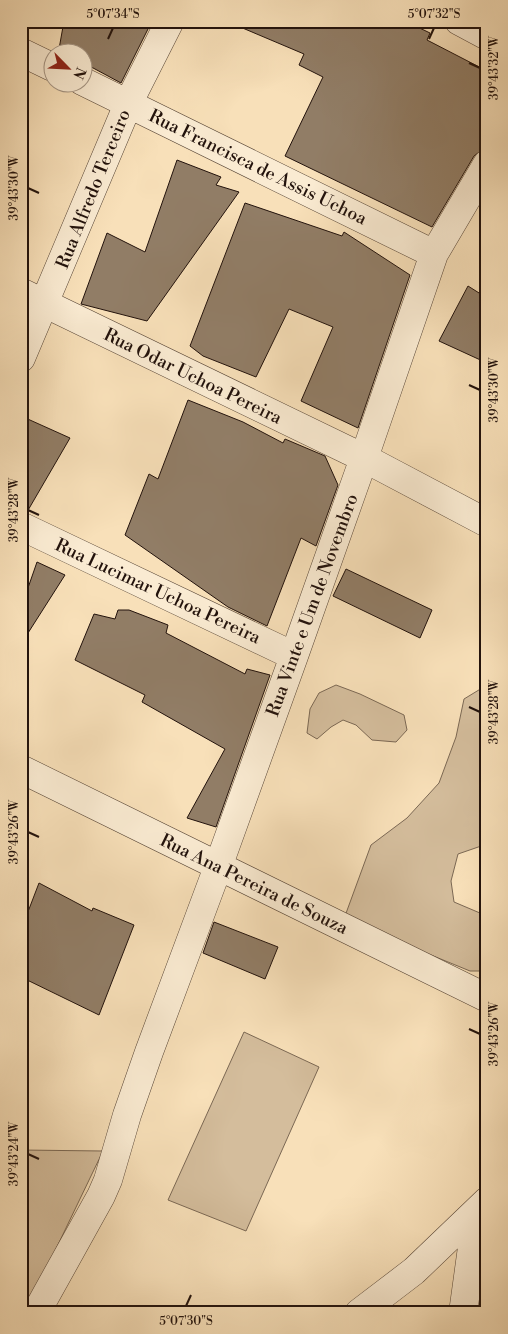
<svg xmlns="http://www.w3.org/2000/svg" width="508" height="1334" font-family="'Libre Bodoni',serif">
<rect width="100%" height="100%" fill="#f8e0b9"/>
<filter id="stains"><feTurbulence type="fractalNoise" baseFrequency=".004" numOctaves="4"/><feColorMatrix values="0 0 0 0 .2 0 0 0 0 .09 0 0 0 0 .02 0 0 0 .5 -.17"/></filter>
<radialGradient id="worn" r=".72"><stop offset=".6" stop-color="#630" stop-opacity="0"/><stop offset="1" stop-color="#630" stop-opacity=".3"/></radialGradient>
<path fill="#d4bd9c" stroke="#7b6854" d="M336,685l24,9 44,21 3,15 -11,12 -24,-2 -16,-15 -13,-5 -12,7 -14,12 -10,-6 3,-24 9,-16z
M487,685v159l-29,10 -7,27 3,21 33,14v55h-17l-83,-34 -42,-21 26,-71 36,-27 32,-35 17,-46 8,-38z
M244,1032l75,35 -73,164 -78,-31z
M21,1150l82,1 -74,154 -8,-5z"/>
<path fill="#917d66" stroke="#22120c" d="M64,21h88l-31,62 -39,-21v-10h-16l-7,-3z
M226,21h179l25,12 -3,7 60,31v69l-5,10 -8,6 -42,71 -147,-71 38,-79 -24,-12 5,-11z
M177,160l44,17 -5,8 23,7 -92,129 -66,-17 26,-71 38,19z
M245,203l97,33 2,-4 66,43 -52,153 -57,-27 32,-74 -44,-18 -33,68 -53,-21 -13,-10z
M468,286l19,12v65l-48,-22z
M188,400l55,22 40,21 2,-4 40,17 13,29 -22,61 -15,-8 -34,88 -39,-19 -103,-72 24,-61 9,5z
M21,416l49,22 -43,74 -6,-1z
M37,562l28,13 -44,69v-36z
M346,569l86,41 -12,28 -87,-42z
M118,610h11l39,15 -2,8 79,41 2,-5 23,6 -54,152 -29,-9 38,-69 -83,-47 3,-7 -70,-35 19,-46 21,5z
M39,883l53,28 1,-3 41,17 -35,90 -78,-38v-47z
M214,922l64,25 -13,32 -62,-26z"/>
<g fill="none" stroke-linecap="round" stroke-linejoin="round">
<defs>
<path id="minor" d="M459,21l28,15
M21,52l31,15
M82,81l352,173
M21,292l343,166 123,65
M21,358l108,-256 41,-81
M21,526l273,130
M21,769l466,229
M38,1313l3,-9 60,-108 7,-16 19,-65 22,-63 69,-185 76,-211 70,-198 70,-204 53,-90
M359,1313l55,-42 73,-70
M463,1313l14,-102"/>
</defs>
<use href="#minor" stroke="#584637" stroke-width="29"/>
<use href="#minor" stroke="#faebd2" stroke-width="28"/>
</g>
<path fill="none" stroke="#22120c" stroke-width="2" d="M108,39l5,-11M429,39l5,-11M469,63l11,5M28,188l11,5M469,385l11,5M28,510l11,5M469,707l11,5M28,832l11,5M469,1029l11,5M28,1154l11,5M186,1306l5,-11"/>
<g text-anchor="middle" stroke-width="4.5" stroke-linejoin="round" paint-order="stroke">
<g font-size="18" fill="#22120c" stroke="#faebd2">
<text transform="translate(258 167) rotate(26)" y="6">Rua Francisca de Assis Uchoa</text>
<text transform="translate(93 189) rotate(-68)" y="6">Rua Alfredo Terceiro</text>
<text transform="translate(193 376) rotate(26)" y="6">Rua Odar Uchoa Pereira</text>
<text transform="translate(158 591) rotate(25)" y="6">Rua Lucimar Uchoa Pereira</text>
<text transform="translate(312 605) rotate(-70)" y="6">Rua Vinte e Um de Novembro</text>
<text transform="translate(254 884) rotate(26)" y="6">Rua Ana Pereira de Souza</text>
</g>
</g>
<rect width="508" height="1334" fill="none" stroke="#f8e0b9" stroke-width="55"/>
<g transform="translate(68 68) rotate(114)"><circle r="24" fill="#faebd2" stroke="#a49483"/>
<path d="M0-4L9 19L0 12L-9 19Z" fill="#8f2418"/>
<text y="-8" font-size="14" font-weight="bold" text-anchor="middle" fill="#22120c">N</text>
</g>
<rect x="28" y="28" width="452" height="1278" fill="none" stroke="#22120c" stroke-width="2"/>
<g font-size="12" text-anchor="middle" fill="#22120c">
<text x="113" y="18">5°07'34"S</text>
<text x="434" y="18">5°07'32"S</text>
<text transform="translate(494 68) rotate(-90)" y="4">39°43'32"W</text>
<text transform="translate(14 188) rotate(-90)" y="4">39°43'30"W</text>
<text transform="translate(494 390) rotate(-90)" y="4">39°43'30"W</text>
<text transform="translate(14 510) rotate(-90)" y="4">39°43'28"W</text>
<text transform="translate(494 712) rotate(-90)" y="4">39°43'28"W</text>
<text transform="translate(14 832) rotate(-90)" y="4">39°43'26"W</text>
<text transform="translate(494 1034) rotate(-90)" y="4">39°43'26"W</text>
<text transform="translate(14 1154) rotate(-90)" y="4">39°43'24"W</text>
<text x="186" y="1325">5°07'30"S</text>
</g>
<rect width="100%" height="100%" filter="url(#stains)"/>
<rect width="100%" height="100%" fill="url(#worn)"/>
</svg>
